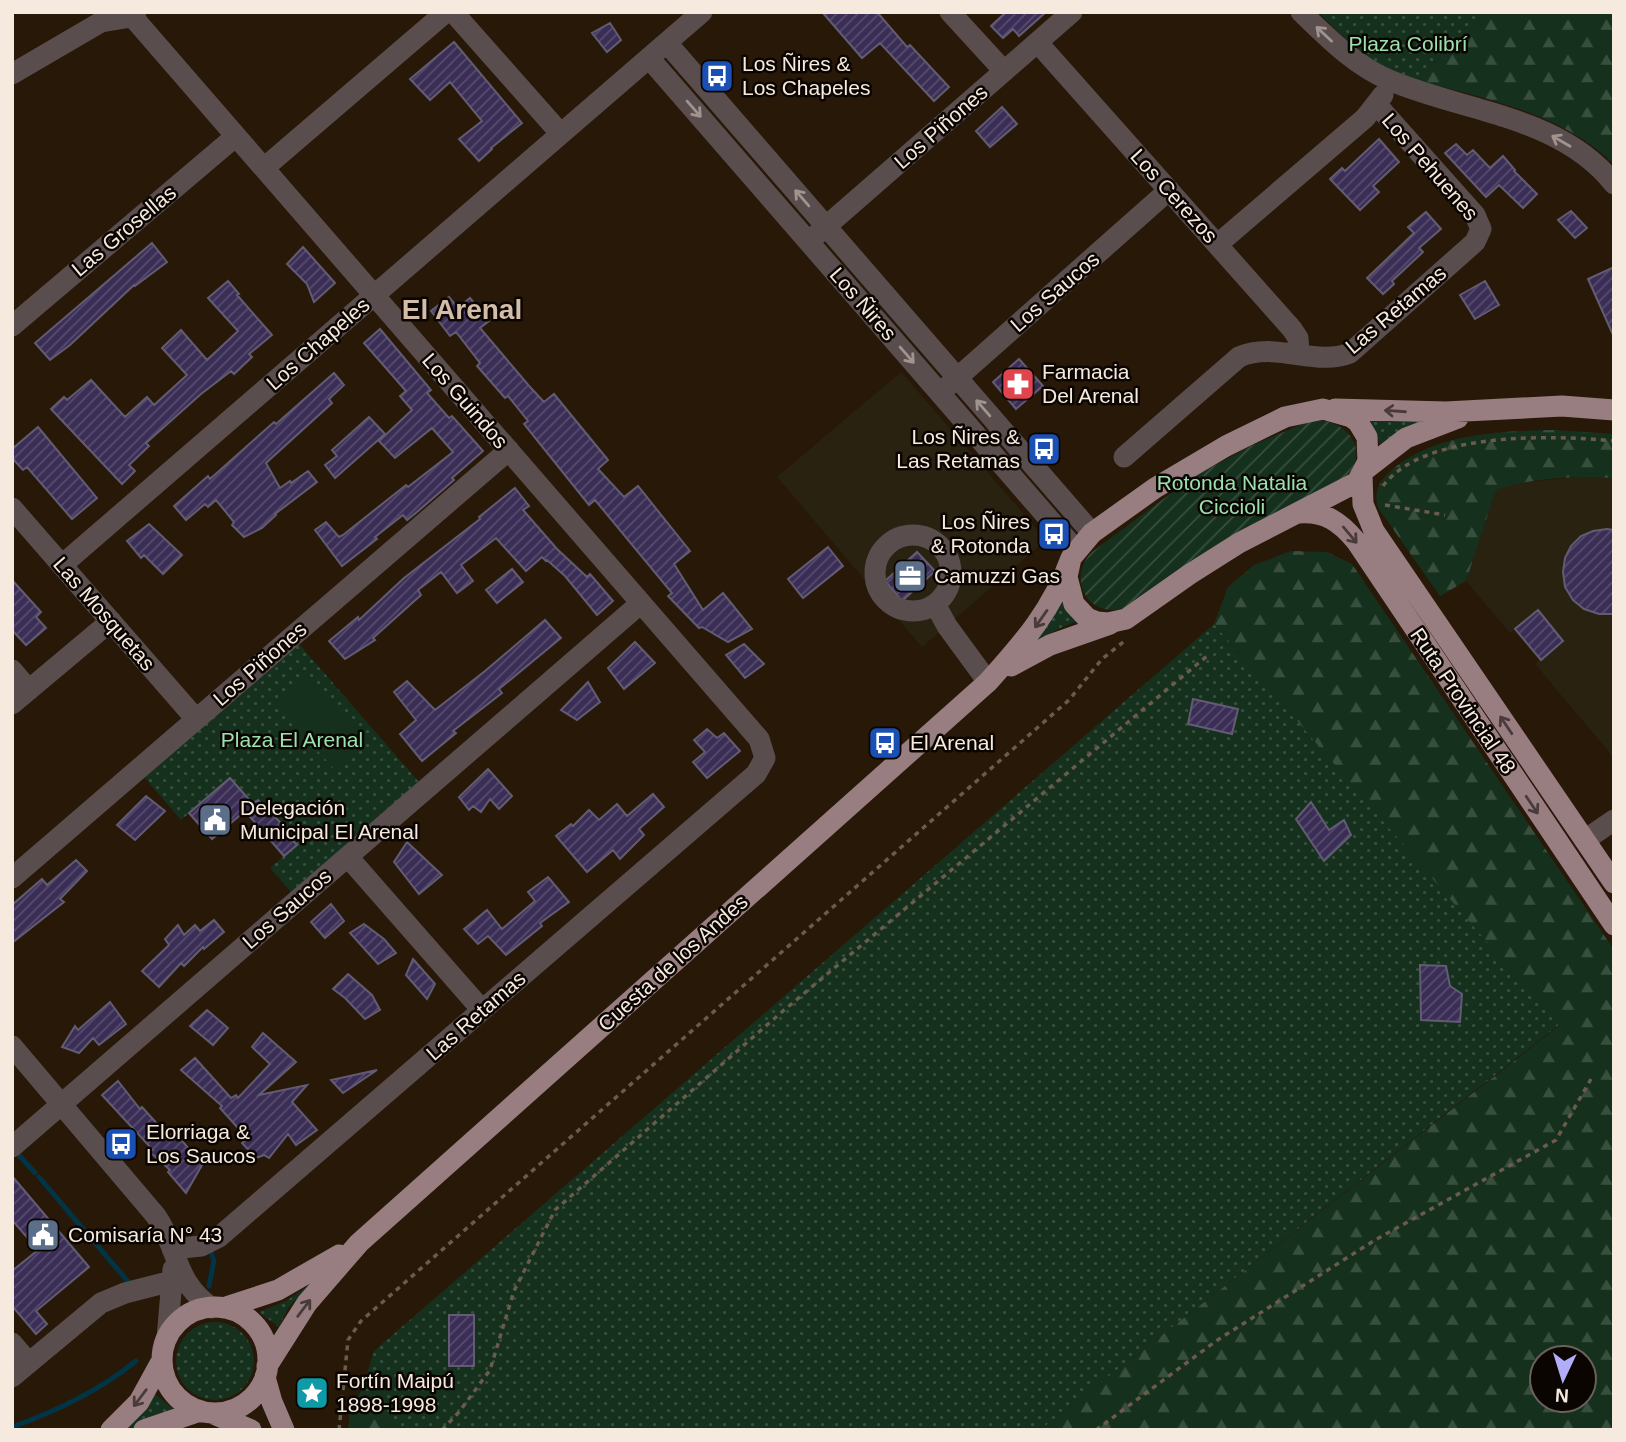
<svg xmlns="http://www.w3.org/2000/svg" width="1626" height="1442" font-family="Helvetica,sans-serif">
<defs>
<pattern id="grass-dots" width="8" height="8" patternUnits="userSpaceOnUse" patternTransform="scale(1.75)"><rect width="8" height="8" fill="#15311e"/><path d="M2 2h.1M6 6h.1" fill="none" stroke="#384f3e" stroke-width="1.8" stroke-linecap="round"/></pattern>
<pattern id="forest-firs" width="22" height="20" patternUnits="userSpaceOnUse" patternTransform="scale(1.75)"><rect width="22" height="20" fill="#15311e"/><path d="M5 1l3.5 6h-7zM16 11l3.5 6h-7z" fill="#384f3e"/></pattern>
<pattern id="garden-furrows" width="10" height="10" patternUnits="userSpaceOnUse" patternTransform="scale(1.75)"><rect width="10" height="10" fill="#15311e"/><path d="M-1 1l2-2M0 10L10 0M9 11l2-2" fill="none" stroke="#384f3e"/></pattern>
<pattern id="building-hatch" width="6" height="6" patternUnits="userSpaceOnUse" patternTransform="scale(1.75)"><rect width="6" height="6" fill="#3b2e56"/><path d="M-1 1l2-2M0 6l6-6M5 7l2-2" fill="none" stroke="#584c6e"/></pattern>
</defs>
<rect width="100%" height="100%" fill="#281807"/>
<path fill="#292211" d="M901,372l145,168 -124,107 -145,-170z
M1582,477l32,1v280l-79,-94 5,-5 -24,-30 -6,4 -44,-52 30,-91 25,-8z"/>
<path fill="url(#grass-dots)" d="M1318,12h173l-75,68 -34,-12 -31,-23z
M1369,418l53,2 1,3 -32,14 -11,7z
M1062,603l15,18 -19,8 -26,16z
M1214,624l345,401 -519,405h-645l-33,-41 12,-38z
M299,644l120,138 -128,110 -21,-24 26,-23 -22,-30 -2,1 -19,-12 -22,-26 -50,42 -37,-43z
M312,1283l-24,25 -9,19 -20,-15 27,-11z
M176 1361a39 39 0 1 1 78 0a39 39 0 1 1-78 0Z
M155,1394l21,17 -51,19z"/>
<path fill="url(#forest-firs)" fill-rule="evenodd" d="M1491,12h123v152c-54,-52 -128,-65 -198,-84z
M1555,430l59,4v44c-41,-2 -79,-1 -118,12l-30,91 -26,15 -61,-87c-7,-17 1,-30 15,-41 44,-35 107,-37 161,-38z
M1291,551l36,1 25,12 262,386v480h-574l519,-404 -345,-402 14,-37 26,-22zM1542,1358h42v42h-42z
M362,1389l33,41h-47l2,-20z"/>
<path fill="url(#garden-furrows)" d="M1320,420c29,3 50,31 26,57l-107,54 -115,77c-36,11 -58,-30 -32,-56l101,-75 60,-32 52,-22z"/>
<path fill="#15311e" d="M309,675l57,65 -32,29 -58,-65z"/>
<g fill="none" stroke-linecap="round" stroke-linejoin="round">
<path stroke="#013444" stroke-width="5" d="M18,1154l17,19
M39,1177l91,107
M209,1286l5,-25 -5,-14
M12,1427c45,-16 87,-36 124,-66"/>
</g>
<path fill="url(#building-hatch)" stroke="#625c73" stroke-width="2" d="M822,12h55l30,35 3,-2 39,42 -15,14 -54,-58 -18,15z
M1006,12h40l-27,24 -6,-7 -10,9 -12,-12z
M610,23l11,17 -14,12 -15,-19z
M454,42l68,81 -31,25 1,1 -13,12 -20,-22 23,-18 -32,-39 -20,18 -20,-21z
M1002,107l15,17 -27,23 -14,-16z
M1379,139l20,23 -26,24 6,6 -19,18 -30,-31 12,-11 3,3z
M1456,144l11,11 6,-5 17,18 13,-12 12,14 -1,1 23,23 -14,14 -24,-23 -13,12 -41,-44z
M1571,211l16,17 -12,10 -17,-18z
M1426,212l15,17 -22,19 4,4 -31,29 2,3 -11,10 -16,-16 47,-45 -6,-6z
M152,243l15,19 -32,24 -1,-1 -64,60 -20,15 -15,-17z
M303,247l32,36 -21,19 -7,-18 -20,-20z
M1614,267v70l-26,-58z
M228,281l11,13 -2,1 35,40 -23,19 3,3 -18,17 -3,-3 -30,23 -55,49 3,3 -20,19 6,6 -13,13 -71,-75 13,-12 3,3 24,-20 34,37 22,-20 7,8 33,-30 -25,-27 19,-18 26,30 31,-29 -30,-33z
M1485,281l14,24 -24,14 -15,-24z
M449,297l9,11 12,-10 19,23 -9,7 50,59 14,15 10,-8 54,66 -10,9 26,28 14,-11 52,65 -16,13 29,46 20,-17 29,36 -24,13 -26,-15 -3,1 -31,-32 4,-3 -77,-93 -6,5 -65,-81 4,-3 -20,-25 -3,2 -28,-32 3,-3 -24,-31 -6,4 -19,-25z
M380,329l51,61 -4,3 22,25 3,-2 31,35 -31,27 2,2 -37,32 -10,8 -4,-5 -28,22 2,2 -35,27 -27,-36 11,-8 13,15 4,-2 63,-50 2,2 45,-35 -21,-24 -37,30 -16,-17 33,-31 -12,-14 6,-5 -42,-48z
M1019,359l24,27 -27,23 -23,-27z
M334,373l10,12 -15,14 3,4 -66,60 14,25 10,-7 1,2 17,-12 9,11 -42,32 1,1 -14,13 -18,9 -12,-12 2,-3 -18,-22 -8,7 -3,-3 -19,16 -12,-14 34,-30 2,3 64,-57 2,2z
M369,417l16,17 -50,44 -10,-13 12,-9 -5,-6z
M38,427l59,71 -25,21 -45,-52 -4,3 -11,-12v-9z
M515,488l14,18 -6,4 34,39 30,28 3,-3 23,27 -16,14 -32,-39 -18,-16 -1,1 -4,-4 -16,14 -30,-33 -35,27 12,16 -16,12 -16,-21 -23,18 3,5 -48,43 2,2 -30,19 -16,-18 29,-24 1,3 45,-42 76,-59 -1,-2z
M149,524l33,31 -19,19 -19,-19 -3,3 -14,-17z
M1607,529l7,1v84h-15l-15,-5 -11,-9 -8,-13 -2,-15 2,-14 6,-12 10,-10 12,-5z
M828,547l15,19 -40,32 -15,-19z
M917,552l18,19 -13,12 -2,7 -7,1 -11,10 -17,-20z
M512,569l11,13 -26,21 -11,-13z
M12,580l29,32 -5,5 10,11 -20,17 -14,-15z
M1538,610l25,31 -22,19 -26,-31z
M545,620l16,18 -62,51 3,4 -49,38 3,2 -34,28 -22,-27 16,-14 -22,-28 13,-11 28,29 50,-39z
M635,642l20,21 -31,26 -16,-21z
M744,644l20,20 -19,14 -19,-23z
M588,682l12,20 -23,18 -16,-10z
M1193,699l45,10 -6,25 -44,-10z
M707,729l10,9 7,-5 16,18 -33,27 -14,-16 12,-10 -11,-12z
M488,769l24,27 -13,13 -9,-10 -9,13 -8,-6 -4,4 -10,-13z
M230,778l23,26 5,-4 29,29 -3,2 13,14 -13,11 -39,-45 -33,28 -23,-26z
M653,794l11,13 -25,22 5,6 -24,24 -7,-9 -26,22 -31,-36 15,-12 2,2 16,-16 10,10 18,-16 10,12z
M146,796l19,15 -30,29 -18,-15z
M1311,802l18,28 15,-10 7,15 -27,26 -28,-42z
M407,842l35,33 -23,19 -25,-32z
M76,860l11,11 -27,28 4,3 -52,41v-38l30,-26 5,6z
M548,877l21,25 -29,21 2,3 -36,29 -18,-19 -10,8 -14,-15 23,-19 15,19 33,-28 -7,-9z
M331,904l13,17 -19,17 -14,-16z
M214,920l10,12 -20,17 -1,-2 -19,19 -3,-3 -22,24 -17,-16 27,-26 -4,-6 13,-14 6,10 11,-10 5,6z
M364,924l20,15 12,14 -18,11 -28,-31z
M413,959l22,25 -8,15 -21,-24z
M1420,965l26,1 4,20 12,8 -2,28 -39,-2z
M348,974l24,21 8,15 -15,9 -20,-21 -12,-9z
M110,1002l16,22 -27,21 -6,-7 -14,15 -17,-6 13,-21 3,4z
M207,1010l21,18 -15,17 -23,-19z
M263,1033l33,29 -37,33 48,-10 -15,17 25,28 -21,15 -8,-11 -19,24 -5,-3 -8,3 -14,-15 5,-5 -27,-30 2,-2 -41,-36 14,-12 36,40 5,-3 2,3 32,-34 -18,-17z
M377,1070l-34,23 -12,-13z
M118,1081l22,28 2,-2 27,30 6,-5 27,33 -16,28 -18,-21 2,-2 -20,-18 3,-2 -51,-55z
M12,1176l77,91 -53,44 11,13 -11,10 -24,-28v-35l26,-21 -26,-30z
M449,1315h25v51h-25z"/>
<g fill="none" stroke-linecap="round" stroke-linejoin="round">
<path stroke="#6a5b4c" stroke-width="3.5" stroke-dasharray="5 5" stroke-linecap="butt" d="M1383,486c41,-55 170,-51 231,-45
M1385,505l60,10
M339,1430l9,-90 13,-19 708,-621 33,-41 25,-20
M442,1430l17,-18 31,-42 24,-79 41,-81 228,-199 424,-355
M1096,1430l120,-89 159,-101 181,-100 35,-61"/>
<path stroke="#5a4d4e" stroke-width="21" d="M453,12l108,122
M950,12l54,59
M1301,12c27,26 53,53 88,68 75,32 172,36 225,104
M131,15l628,724 6,19 -9,16 -537,463 -18,9 -29,3
M667,43l425,490
M1038,43l254,286 6,9 1,16
M649,58l427,492
M12,74l89,-52 24,-4 11,-6
M264,168l182,-156
M815,236l257,-224
M1218,244l147,-126 18,-23
M12,326l224,-190
M948,386l221,-196
M1124,457l115,-100c37,-16 77,10 111,-4l125,-111 6,-13 -6,-14 -98,-110
M12,508l184,211
M875 573a38 38 0 1 1 76 0a38 38 0 1 1-76 0Z
M62,565l640,-553
M935,604l12,22 41,56
M12,670l17,20
M12,704l99,-83
M1585,840l29,-20
M348,857l134,153
M12,878l497,-428
M12,1046l144,170c24,35 17,64 56,92
M12,1147l629,-544
M167,1338l6,-69
M12,1343l17,20
M12,1377l89,-74 24,-10 47,-12 9,-6"/>
<path stroke="#987e81" stroke-width="21" d="M1323,409l28,8 7,5 9,15 1,24 -11,21 -118,61 -49,31 -64,45 -18,4 -11,-1 -10,-4 -13,-14 -7,-27 4,-19 21,-25 63,-45 71,-42 59,-29z
M1335,409l111,3 116,-6 52,4
M1366,469l40,-31 52,-20
M1362,475l1,29 11,27 240,352
M1299,513c26,-2 41,9 57,28l258,384
M1011,666l39,-21 60,-21
M162 1360a53 53 0 1 1 106 0a53 53 0 1 1-106 0Z
M223,1308l55,-18 61,-35
M267,1366l40,-63 52,-60 629,-561c36,-40 64,-72 83,-124
M265,1377l7,25 12,28
M214,1414l37,16
M111,1430l28,-28 23,-42
M144,1430l56,-19"/>
</g>
<defs><path id="oneway-shaft" d="M-6 0H5M1.5-3L5.5 0L1.5 3" fill="none" stroke-width="1.6" stroke-linecap="round" stroke-linejoin="round" transform="scale(1.75)"/></defs>
<g stroke="#a0948f">
<use href="#oneway-shaft" transform="translate(1324 34) rotate(-137)"/>
<use href="#oneway-shaft" transform="translate(694 109) rotate(49)"/>
<use href="#oneway-shaft" transform="translate(1561 141) rotate(-150)"/>
<use href="#oneway-shaft" transform="translate(802 198) rotate(-131)"/>
<use href="#oneway-shaft" transform="translate(907 355) rotate(49)"/>
<use href="#oneway-shaft" transform="translate(983 408) rotate(-131)"/>
</g>
<g stroke="#4a3b3b">
<use href="#oneway-shaft" transform="translate(1395 411) rotate(-176)"/>
<use href="#oneway-shaft" transform="translate(1350 535) rotate(50)"/>
<use href="#oneway-shaft" transform="translate(1041 619) rotate(125)"/>
<use href="#oneway-shaft" transform="translate(1506 725) rotate(-124)"/>
<use href="#oneway-shaft" transform="translate(1532 805) rotate(56)"/>
<use href="#oneway-shaft" transform="translate(304 1308) rotate(-53)"/>
<use href="#oneway-shaft" transform="translate(140 1398) rotate(127)"/>
</g>
<defs>
<symbol id="bus-square" viewBox="-11 -11 22 22"><rect x="-9" y="-9" width="18" height="18" rx="4" fill="#1a4fb4" stroke="#0b0502"/><path d="M-5-6H5V4H4V6H2V4H-2V6H-4V4H-5ZM-3.5-4V0h7V-4ZM-3.5 1.2v1.5H-2V1.2ZM2 1.2v1.5H3.5V1.2Z" fill="#fff"/></symbol>
<symbol id="pharmacy-square" viewBox="-11 -11 22 22"><rect x="-9" y="-9" width="18" height="18" rx="4" fill="#e0444e" stroke="#0b0502"/><path d="M-2-6h4v4h4v4h-4v4h-4v-4h-4v-4h4Z" fill="#fff"/></symbol>
<symbol id="office-square" viewBox="-11 -11 22 22"><rect x="-9" y="-9" width="18" height="18" rx="4" fill="#5c6f8a" stroke="#0b0502"/><path d="M-6-3h4V-5.5h4V-3h4V5H-6ZM-1-4.5V-3h2v-1.5ZM-6 0V1H6V0Z" fill="#fff"/></symbol>
<symbol id="civic-square" viewBox="-11 -11 22 22"><rect x="-9" y="-9" width="18" height="18" rx="4" fill="#5c6f8a" stroke="#0b0502"/><path d="M-.6-6.5H3V-4.5H.6V-3L4-1V1h2V6H-6V1h2V-1L-.6-3ZM-1.2 2.5V6h2.4V2.5Z" fill="#fff"/></symbol>
<symbol id="sight-square" viewBox="-11 -11 22 22"><rect x="-9" y="-9" width="18" height="18" rx="4" fill="#0f9aa8" stroke="#0b0502"/><path d="M0-6L1.8-2.2L6-1.7L2.9 1.2L3.7 5.4L0 3.3L-3.7 5.4L-2.9 1.2L-6-1.7L-1.8-2.2Z" fill="#fff"/></symbol>
</defs>
<g fill-rule="evenodd">
<use href="#bus-square" x="698" y="57" width="38" height="38"/>
<use href="#pharmacy-square" x="999" y="365" width="38" height="38"/>
<use href="#bus-square" x="1025" y="430" width="38" height="38"/>
<use href="#bus-square" x="1035" y="515" width="38" height="38"/>
<use href="#office-square" x="891" y="557" width="38" height="38"/>
<use href="#bus-square" x="866" y="724" width="38" height="38"/>
<use href="#civic-square" x="196" y="801" width="38" height="38"/>
<use href="#bus-square" x="102" y="1125" width="38" height="38"/>
<use href="#civic-square" x="24" y="1216" width="38" height="38"/>
<use href="#sight-square" x="293" y="1374" width="38" height="38"/>
</g>
<g text-anchor="middle" stroke-width="5" stroke-linejoin="round" paint-order="stroke">
<g font-size="21" fill="#9be1ad" stroke="#0b0502">
<text x="1408" y="51">Plaza Colibrí</text>
<text x="1232" y="490">Rotonda Natalia<tspan x="1232" dy="24">Ciccioli</tspan></text>
<text x="292" y="747">Plaza El Arenal</text>
</g>
<g font-size="21" fill="#f6eadf" stroke="#0b0502" text-anchor="start">
<text x="742" y="71">Los Ñires &amp;<tspan x="742" dy="24">Los Chapeles</tspan></text>
<text x="1042" y="379">Farmacia<tspan x="1042" dy="24">Del Arenal</tspan></text>
<text x="1020" y="444" text-anchor="end">Los Ñires &amp;<tspan x="1020" dy="24">Las Retamas</tspan></text>
<text x="1030" y="529" text-anchor="end">Los Ñires<tspan x="1030" dy="24">&amp; Rotonda</tspan></text>
<text x="934" y="583">Camuzzi Gas</text>
<text x="910" y="750">El Arenal</text>
<text x="240" y="815">Delegación<tspan x="240" dy="24">Municipal El Arenal</tspan></text>
<text x="146" y="1139">Elorriaga &amp;<tspan x="146" dy="24">Los Saucos</tspan></text>
<text x="68" y="1242">Comisaría N° 43</text>
<text x="336" y="1388">Fortín Maipú<tspan x="336" dy="24">1898-1998</tspan></text>
</g>
<g font-size="21" fill="#f6eadf" stroke="#0b0502">
<text transform="translate(941 127) rotate(-41)" y="7">Los Piñones</text>
<text transform="translate(1430 167) rotate(49)" y="7">Los Pehuenes</text>
<text transform="translate(1174 196) rotate(48)" y="7">Los Cerezos</text>
<text transform="translate(124 231) rotate(-40)" y="7">Las Grosellas</text>
<text transform="translate(1055 292) rotate(-41)" y="7">Los Saucos</text>
<text transform="translate(863 304) rotate(49)" y="7">Los Ñires</text>
<text transform="translate(1396 310) rotate(-40)" y="7">Las Retamas</text>
<text transform="translate(318 344) rotate(-41)" y="7">Los Chapeles</text>
<text transform="translate(465 401) rotate(49)" y="7">Los Guindos</text>
<text transform="translate(104 614) rotate(49)" y="7">Las Mosquetas</text>
<text transform="translate(260 664) rotate(-41)" y="7">Los Piñones</text>
<text transform="translate(1463 701) rotate(56)" y="7">Ruta Provincial 48</text>
<text transform="translate(287 909) rotate(-41)" y="7">Los Saucos</text>
<text transform="translate(673 963) rotate(-42)" y="7">Cuesta de los Andes</text>
<text transform="translate(476 1016) rotate(-41)" y="7">Las Retamas</text>
</g>
<g font-size="28" font-weight="bold" fill="#d3bda8" stroke="#0b0502">
<text x="462" y="319">El Arenal</text>
</g>
</g>
<rect width="1626" height="1442" fill="none" stroke="#f6eadf" stroke-width="28"/>
<g transform="translate(1563 1379) rotate(184)"><circle r="33" fill="#0b0502" stroke="#69615a" stroke-width="2"/>
<path d="M0-5L12 26L0 18L-12 26Z" fill="#b2adf9"/>
<text y="-10" font-size="19" font-weight="bold" text-anchor="middle" fill="#f6eadf">N</text>
</g>
</svg>
